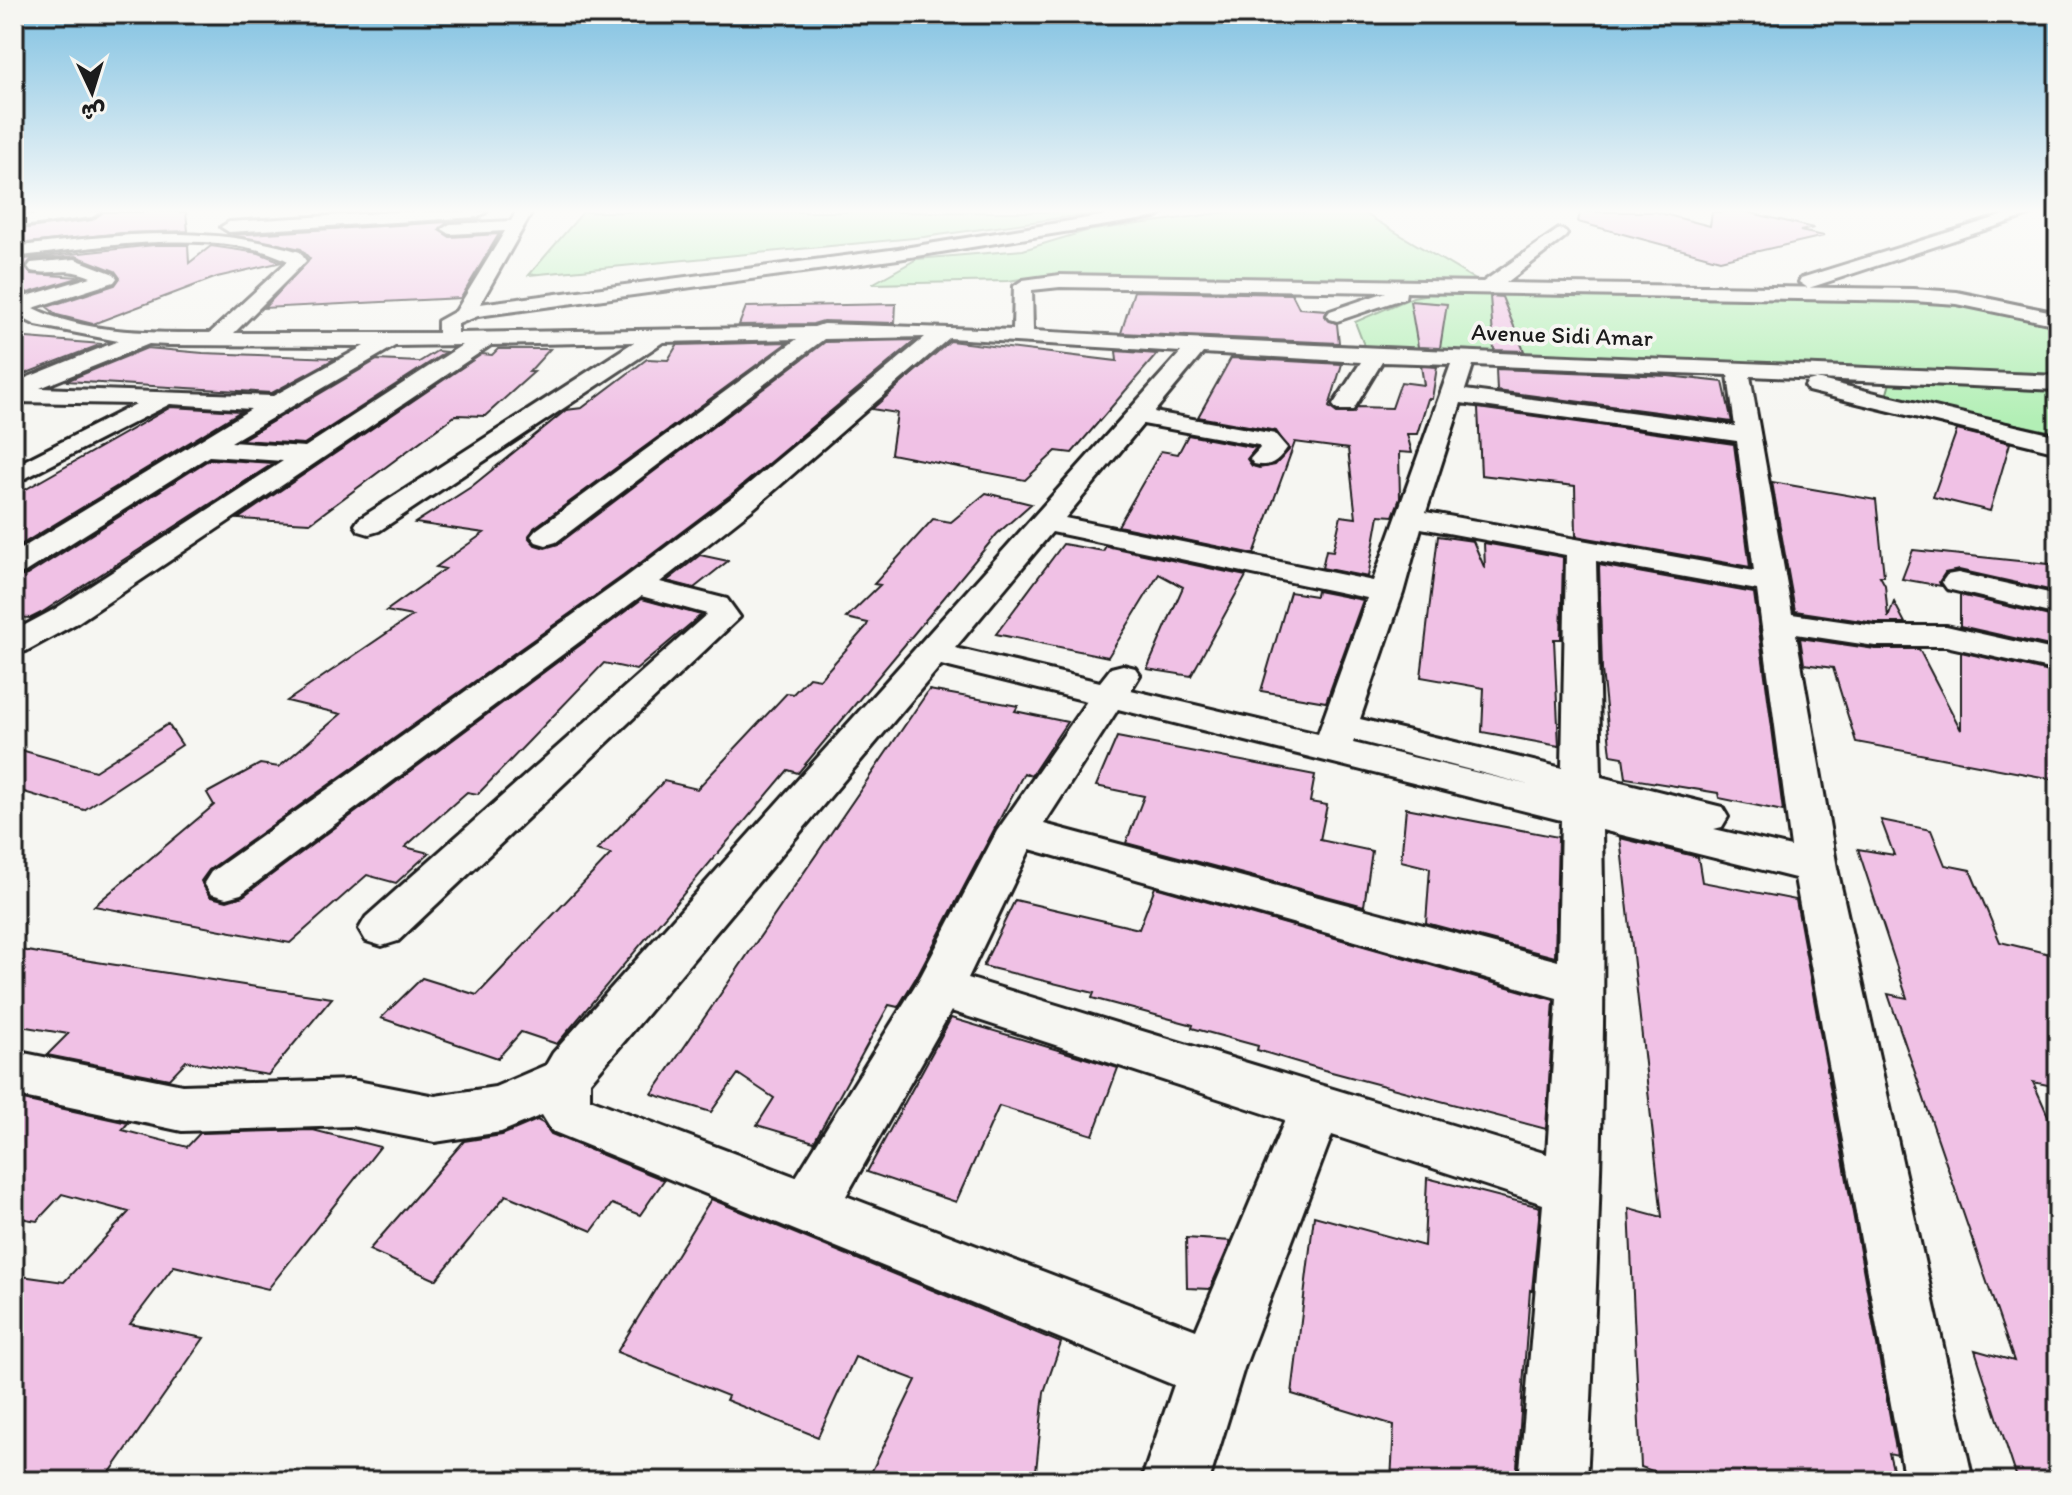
<svg xmlns="http://www.w3.org/2000/svg" width="2072" height="1495" font-family="Itim,'Playpen Sans Arabic',sans-serif">
<rect width="100%" height="100%" fill="#f6f6f2"/>
<filter id="ink" filterUnits="userSpaceOnUse"><feTurbulence type="fractalNoise" baseFrequency=".0125" numOctaves="2"/><feDisplacementMap in="SourceGraphic" scale="16" xChannelSelector="R" yChannelSelector="G"/><feConvolveMatrix kernelMatrix="1 2 1 2 8 2 1 2 1" color-interpolation-filters="sRGB"/></filter>
<g filter="url(#ink)">
<path fill="#b2efb5" stroke="#678668" stroke-width="2" d="M583,212h521l-180,25 -395,38z
M1227,212h135l117,70 -438,-6 -33,5 -136,3 45,-25 106,-9 63,-19z
M1449,290l512,11 97,21v59l-691,-28 -12,-31 58,-25z
M1891,379l167,11v43l-172,-36z"/>
<path fill="#f0c1e5" stroke="#1c1c1c" stroke-width="2" d="M103,212h83l2,19 -66,2 -104,11 1,-15 73,-9z
M1580,212h76l54,14 2,-14h35l67,16 -14,3 24,5 -104,24 -142,-38z
M448,222l-9,8 11,7 49,-3 -38,64 -197,10 46,-49 -9,-10 -69,-14z
M154,245h34l1,18 22,-17 48,7 23,9 -65,15 -124,47 -36,-9 -10,-8 68,-22 5,-7 -5,-7 -39,-15 -45,4 -6,7 6,7 50,3 -53,16 -14,-11 1,-22z
M1134,291l158,3 7,14 28,2 -2,7 12,7 2,19 -218,-10z
M1490,296l12,1 22,54 -30,-1z
M1410,301l37,3 -7,44 -22,-1z
M896,304l-1,19 -72,-2 -10,3 -74,1 7,-18z
M14,337l88,7 -88,34z
M916,340l-184,154 -109,82 -414,294 -8,11 9,16 17,4 16,-5 399,-297 59,16 -65,55 -32,-7 -126,131 -11,-2 -62,55 24,6 -33,30 -29,-8 -77,68 -196,-37 120,-101 -7,-12 53,-29 19,3 62,-53 -54,-13 125,-85 -26,-5 59,-42 -9,-2 48,-34 -69,-10 56,-36 95,-77 16,-2 65,-49 21,1 9,-15 111,-3 -254,186 -5,10 6,7 10,3 13,-4 267,-202z
M950,341l167,20 -1,-10 41,3 -85,99 -16,-2 -31,29 -134,-26 6,-41 -25,-4z
M147,348l56,5 133,5 -64,35 -206,-12z
M498,349h52l-21,23h5l-49,44 -29,-1 -146,108 -72,-4 244,-165 10,1z
M437,351l9,1 -142,92 -63,-4 136,-80 42,2z
M1231,358l111,6 -13,43 8,6h16l5,-6 34,1 9,-26 23,3 -3,-19 16,1 -5,32h-4l-11,35h-10l5,19 -13,-1 1,46 -7,18 -14,-1 -11,62 -46,-9 4,-18 7,1 8,-35 15,2 -8,-69 -53,-7 -41,112 -136,-28 43,-75 17,3 10,-19 68,13 -9,11 5,7 7,2 16,-3 14,-15 -13,-19 -78,-14z
M1496,369l172,7 55,6 9,40 -235,-31z
M171,407l70,4 -227,138v-53z
M1478,408l256,36 16,123 -174,-31 -1,-50 -94,-11z
M1957,430l53,13 -20,68 -57,-14z
M210,459l64,4 -233,150 -10,5 -17,-1v-39l13,-3z
M1772,482l104,18 8,76h-4l5,9 3,33 6,-16 11,21h-30l-80,-12z
M986,493l45,11 -34,30 -199,239 -10,-3 -231,274 -36,-12 -23,26 -117,-40 41,-40 55,17 134,-141 -14,-4 67,-69 33,8 90,-96 6,1 16,-17 11,2 46,-52 2,-4 -22,-5 34,-33 -6,-1 59,-65 18,3z
M1438,536l35,5 12,28 -1,-26 79,14 -2,82h-7l5,107 -77,-14 2,-44 -63,-11z
M1063,544l40,7 3,-5 140,30 -55,100 -44,-7 36,-82 -24,-13 -51,83 -112,-23z
M1913,550l145,15v27l-99,-22 -14,3 -6,9 2,4 -39,-7z
M700,555l28,6 -34,27 -27,-7z
M1599,565l155,28 29,218 -64,-13 -1,-5 -92,-15 -3,-21 -12,-2 -9,-85z
M1317,591l46,9 -37,102 -65,-11 29,-99 26,4z
M1960,595l98,23v30l-98,-22z
M1800,638l75,11h44l42,81v-78l97,22v106l-202,-38 -23,-74 -29,-4z
M929,690l89,16 -3,5 52,11 -36,54 -7,-3 -107,203 -19,31 -9,-2 -75,137 -57,-17 17,-27 -36,-24 -27,38 -59,-18z
M168,724l14,21 -98,65 -70,-21v-41l81,23z
M1117,737l198,38 -5,27 17,3 -7,35 52,11 -8,55 -238,-63 18,-47 -48,-10z
M1406,808l152,29 -3,120 -129,-34 4,-55 -29,-7z
M1881,820l50,10 14,35 25,5 30,72 58,14v131l-25,-5 25,56v343l-41,-3 -42,-128 39,11 -126,-367 19,4 -49,-149 36,6z
M1620,838l78,19 4,25 94,18 101,555 -8,-2 7,28h-215l-40,-14 -12,-259 33,9z
M1155,887l399,113 -8,129 -222,-59 -67,-20 1,-4 -66,-18 1,-3 -101,-27 2,-5 -111,-27 32,-66 124,29z
M14,949l236,37 82,12 -64,77 -82,-14 -17,18 -122,-24 21,-21 -54,-9z
M951,1018l167,50 -25,67 -94,-29 -43,96 -89,-30z
M14,1098l114,25 -6,7 65,17 13,-14 113,-3 67,17 -112,142 -94,-23 -44,58 74,14 -100,143h-90v-206l50,7 65,-70 -67,-18 -25,27 -23,-4z
M537,1120l6,3 8,11 113,46 -24,35 -28,-11 -20,27 -86,-36 -70,85 -67,-30 95,-109 38,-6z
M1427,1178l113,29 -8,84 -2,-1 -14,191h-125l3,-56 -102,-31 22,-178 110,30z
M711,1199l350,144 -17,49 -9,89h-168l49,-101 -61,-23 -37,80 -92,-37 2,-4 -111,-44z
M1186,1238l45,3 -21,48 -23,-1z"/>
<g fill="none" stroke-linecap="round" stroke-linejoin="round">
<defs>
<path id="minor" d="M53,212h47l-8,5 -78,10v-10z
M395,212h91l-8,5 -249,15 -8,-5 8,-5z
M516,212h16l-52,92 418,-55 227,-37h39l-8,5 -258,42 -420,57 -20,8v9l356,-6 9,-3 190,6 1,-44 9,-6 37,-5 423,7 76,-53 6,2 2,3 -2,3 -59,46 407,6 44,3 101,21v12l-101,-21 -44,-3 -507,-9 -1,6 -68,23 -7,-2 -3,-4 3,-4 56,-19 -326,-5 -28,3 1,41c342,19 683,30 1025,45v14l-308,-14 42,238 83,12h71l112,25v20l-112,-25h-71l-79,-12 41,234 136,613h-68l-110,-603 -193,-48c5,217 -4,434 -15,651h-68l24,-277 -211,-69 -88,233 -35,113h-68l33,-96 -622,-254 -10,-16 -41,17 -66,10 -83,-16 -170,5 -168,-36v-44l168,34 170,-5 83,16 60,-9 51,-22 7,-12 628,-701 -232,-14 -195,170 -94,74 67,17 13,18 -342,324 -16,5 -16,-5 -7,-12 7,-12 341,-303 -66,-18 -400,298 -15,4 -15,-4 -7,-11 7,-11 414,-294 109,-82 191,-159 -101,2 -268,203 -10,3 -10,-3 -5,-6 5,-6 261,-191 -134,3 -284,189 -10,3 -10,-3 -4,-6 4,-6 275,-177 -143,3 -414,278 -51,28 -12,3v-23l41,-22 228,-148 -74,-5 -184,116 -11,3v-22l237,-144 -81,-5 -156,80v-18l122,-62 -122,-2 2,-20 102,-41 -82,-16 -22,-11v-14l77,-23c-28,-12 -36,-1 -60,-6l-3,-4 3,-4 44,-4 39,15 3,4 -3,4 -81,26c52,26 120,25 177,25l78,-72c-69,-36 -198,-13 -274,-4v-10c97,-12 191,-24 286,5l6,9 -72,72h204v-12l18,-10 49,-80 -55,3 -8,-5 8,-5 61,-3zM149,344l19,1 196,1 -91,50 -233,-8zM462,345l-157,102 -74,-5 164,-96zM1203,353l158,9 -28,43 4,5h16l29,-48 69,2 -78,217 -308,-63 78,-94 115,21 2,3 -10,11 4,5c16,4 24,-3 33,-16l-12,-14 -121,-22zM1473,365l255,10 7,51 -270,-36zM1461,403l276,38 17,130 -328,-59zM1421,528l145,27 -4,213 -202,-49 43,-126zM1052,532l315,66 -49,136 -187,-44 9,-15 -5,-7 -12,-3 -12,3 -11,14 -145,-34zM1596,561l161,29 34,257 -77,-18 8,-2 6,-10 -6,-10 -121,-30zM941,665l146,36 -90,130 -76,145 -125,201 -206,-78v-17zM1118,709l443,111 -3,141 -514,-137zM1354,740l175,45 -176,-42zM1030,849l527,149 -10,156 -579,-176zM951,1011l334,109 -89,210 -350,-134z
M2014,212h25l-224,74 -7,2 -9,-6 2,-4z
M1816,379l242,57v16l-250,-61 -3,-5 3,-5z
M1958,573l100,22v20l-111,-26 -5,-7 5,-7z"/>
</defs>
<use href="#minor" stroke="#1c1c1c" stroke-width="6"/>
<use href="#minor" fill="#f6f6f2" fill-rule="evenodd"/>
</g>
</g>
<linearGradient id="sky" x2="0" y2="1"><stop stop-color="#7ec0e1"/><stop offset="0.5" stop-color="#fbfbf9"/><stop offset="1" stop-color="#fbfbf9" stop-opacity="0"/></linearGradient>
<rect width="2072" height="422" fill="url(#sky)"/>
<g text-anchor="middle" stroke-width="8" stroke-linejoin="round" paint-order="stroke">
<g font-size="24" fill="#1c1c1c" stroke="#f6f6f2">
<text transform="translate(1562 335) rotate(2)" y="8">Avenue Sidi Amar</text>
</g>
</g>
<rect width="2072" height="1495" fill="none" stroke="#f6f6f2" stroke-width="48"/>
<rect x="24" y="24" width="2024" height="1447" fill="none" stroke="#1c1c1c" stroke-width="3" filter="url(#ink)"/>
<g transform="translate(92 92) rotate(176)" stroke="#f6f6f2" stroke-width="6" paint-order="stroke">
<path d="M0-6L14 30L0 20L-14 30Z" fill="#1c1c1c"/>
<text y="-12" font-size="22" font-weight="bold" text-anchor="middle" fill="#1c1c1c">ش</text>
</g>
</svg>
